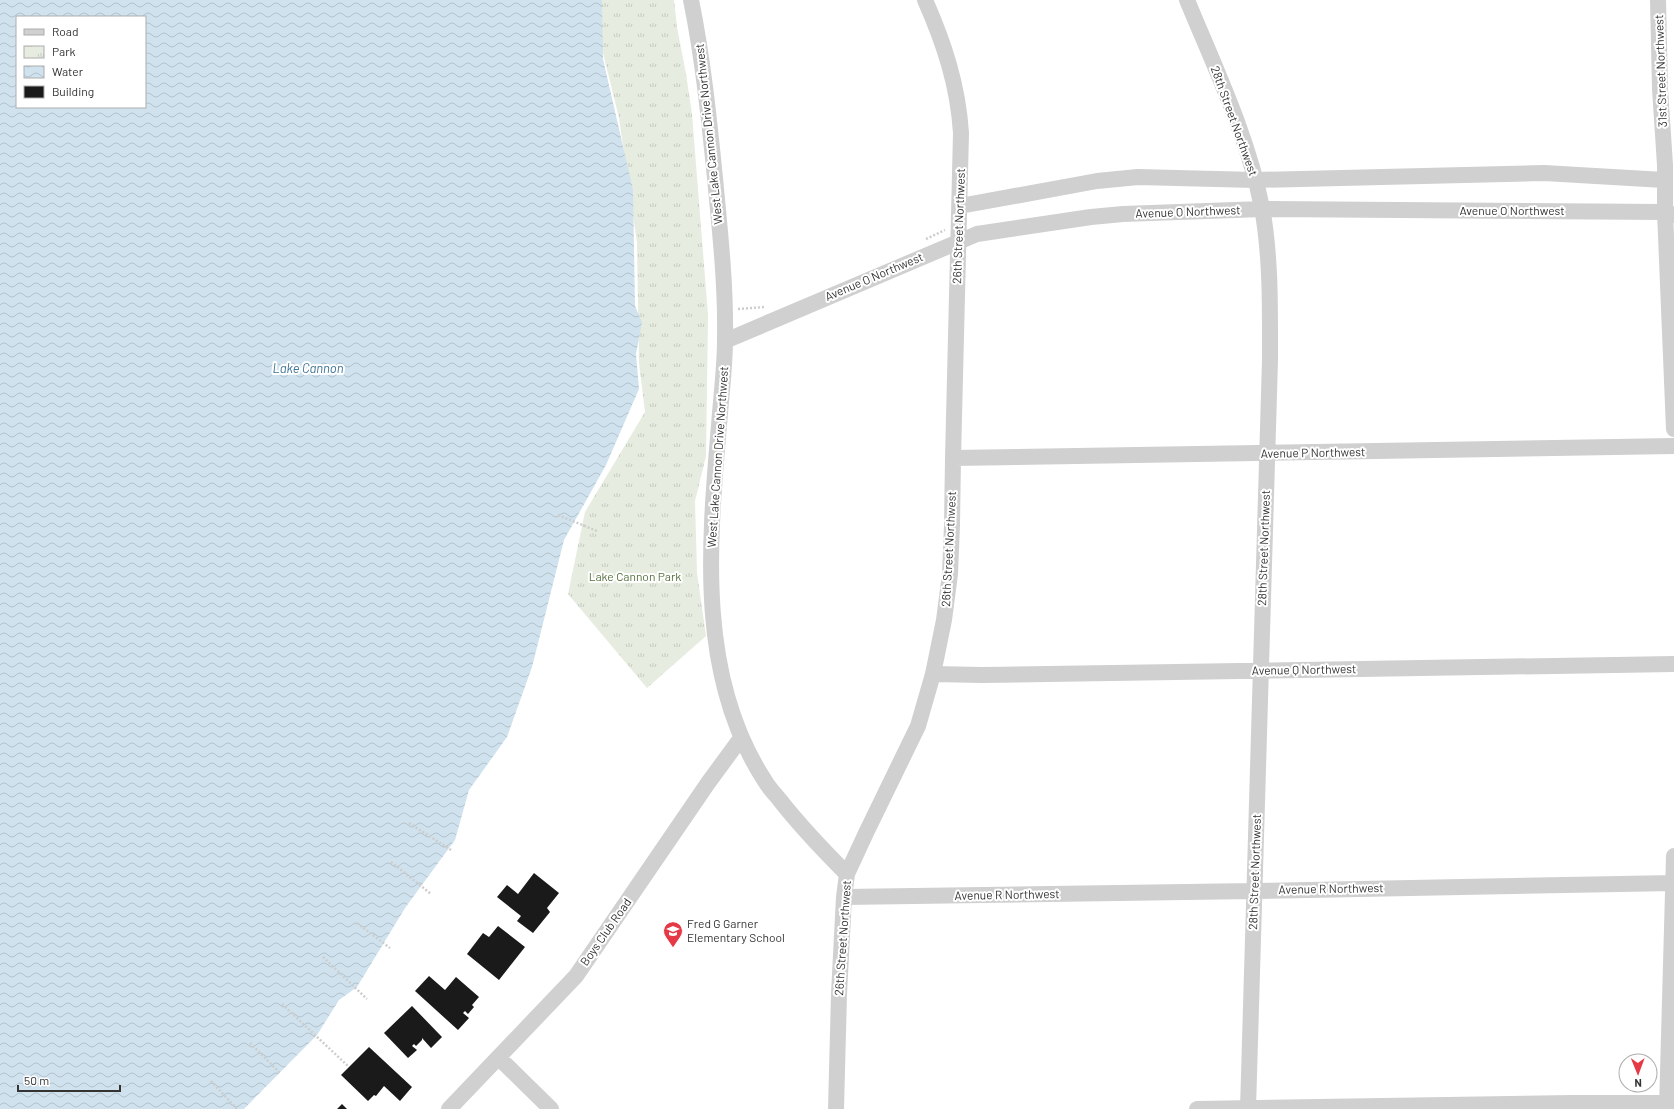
<svg xmlns="http://www.w3.org/2000/svg" width="1674" height="1109" font-family="Barlow,sans-serif">
<defs>
<pattern id="park-tufts" width="24" height="20" patternUnits="userSpaceOnUse"><rect width="24" height="20" fill="#e6ecdf"/><path d="M3 7l-1-3M5 7V3M7 7l1-3M15 17l-1-3M17 17v-4M19 17l1-3" fill="none" stroke="#c6cbc0"/></pattern>
<pattern id="water-waves" width="16" height="10" patternUnits="userSpaceOnUse"><rect width="16" height="10" fill="#cfe2ee"/><path d="M0 5q4-4 8 0t8 0" fill="none" stroke="#b2c2cd"/></pattern>
</defs>
<rect width="100%" height="100%" fill="#fff"/>
<path fill="url(#park-tufts)" d="M590,0h84l3,27 9,47 6,40 16,201 -2,141 -11,45 2,72 9,63 -59,52 -79,-94 17,-82 60,-100 -6,-49 -2,-120 -18,-125z"/>
<path fill="url(#water-waves)" fill-rule="evenodd" d="M0,0h602l1,59 30,131 2,116 7,16 -6,32 3,35 -33,76 -42,75 -32,127 -25,70 -38,53 -14,50 -50,68 -48,79 -18,13 -22,35 -73,74h-244zM17,17h128v90h-128z"/>
<path fill="#1a1a1a" d="M534,873l25,20 -12,15 3,4 -17,21 -16,-12 4,-5 -24,-19 10,-12 11,9z
M498,926l27,21 -26,33 -32,-26 16,-21 6,4z
M429,976l16,14 11,-13 23,20 -7,8 2,2 -6,7 -3,-3 -2,2 6,5 -11,12 -43,-39z
M412,1006l30,31 -11,11 -9,-10v2l-6,6 -2,-2 -2,2 5,4 -9,8 -24,-25z
M369,1047l43,40 -12,14 -16,-15 -8,10 -2,-1 -6,6 -27,-26z
M342,1104l5,5h-10z"/>
<g fill="none" stroke-linecap="round" stroke-linejoin="round">
<path stroke="#cdcdcd" stroke-width="2.5" stroke-dasharray="2 2" stroke-linecap="butt" d="M926,239l19,-9
M738,309l27,-2
M558,515l39,16
M409,823l42,27
M391,862l40,32
M357,923l33,25
M323,957l44,42
M282,1004l67,63
M250,1043l30,30
M211,1081l26,28"/>
<path stroke="#d0d0d0" stroke-width="16" d="M691,0c12,59 18,118 24,178 5,54 11,107 10,161 0,25 -3,50 -5,74 -10,122 -26,260 45,368 4,7 9,12 14,18 21,27 44,51 68,75
M1187,0c28,68 61,136 75,208 9,49 8,102 8,152l-22,749
M1658,0l2,89 5,76v47l9,217
M960,206l137,-25 41,-4 117,3 289,-7 120,7
M725,341l252,-107 114,-17 32,-3 139,-5 403,3 9,3
M953,458l721,-12
M933,674l49,1 692,-11
M844,897l410,-6 420,-8
M499,1058l52,51
M449,1109l127,-133 132,-193 33,-45
M836,1109l3,-115 5,-97 3,-23 19,-41 52,-107 15,-52 11,-54 6,-46 2,-49 1,-67 8,-325c-3,-48 -17,-90 -36,-133
M1197,1109l375,-6h102
M1667,1109l7,-253"/>
</g>
<defs>
<symbol id="school-pin" viewBox="-11 -11 22 30"><path d="M0 17L-7.5 6A9.5 9.5 0 1 1 7.5 6Z" fill="#e63946" stroke="#fff"/><path d="M0-5L7-2L0 1L-7-2ZM-4 1L0 2.5L4 1V4Q0 6-4 4Z" fill="#fff"/></symbol>
</defs>
<g fill-rule="evenodd">
<use href="#school-pin" x="662" y="920" width="22" height="30"/>
</g>
<g text-anchor="middle" stroke-width="4" stroke-linejoin="round" paint-order="stroke">
<g font-size="12" fill="#333" stroke="#fff">
<text transform="translate(1661 71) rotate(-92)" y="4">31st Street Northwest</text>
<text transform="translate(1234 121) rotate(70)" y="4">28th Street Northwest</text>
<text transform="translate(709 134) rotate(-96)" y="4">West Lake Cannon Drive Northwest</text>
<text x="1512" y="215">Avenue O Northwest</text>
<text transform="translate(1188 212) rotate(-2)" y="4">Avenue O Northwest</text>
<text transform="translate(959 226) rotate(-88)" y="4">26th Street Northwest</text>
<text transform="translate(874 277) rotate(-23)" y="4">Avenue O Northwest</text>
<text transform="translate(1313 453) rotate(-1)" y="4">Avenue P Northwest</text>
<text transform="translate(718 457) rotate(-86)" y="4">West Lake Cannon Drive Northwest</text>
<text transform="translate(1264 548) rotate(-88)" y="4">28th Street Northwest</text>
<text transform="translate(949 549) rotate(-87)" y="4">26th Street Northwest</text>
<text transform="translate(1304 670) rotate(-1)" y="4">Avenue Q Northwest</text>
<text transform="translate(1255 872) rotate(-88)" y="4">28th Street Northwest</text>
<text transform="translate(1331 889) rotate(-1)" y="4">Avenue R Northwest</text>
<text transform="translate(1007 895) rotate(-1)" y="4">Avenue R Northwest</text>
<text transform="translate(606 932) rotate(-55)" y="4">Boys Club Road</text>
<text transform="translate(843 938) rotate(-86)" y="4">26th Street Northwest</text>
</g>
<g font-size="12" fill="#56703f" stroke="#fff">
<text x="635" y="581">Lake Cannon Park</text>
</g>
<g font-size="12" fill="#333" stroke="#fff" text-anchor="start">
<text x="687" y="928">Fred G Garner<tspan x="687" dy="14">Elementary School</tspan></text>
</g>
<g font-size="13" font-style="italic" fill="#3f7597" stroke="#fff">
<text x="308" y="373">Lake Cannon</text>
</g>
</g>
<rect x="16" y="16" width="130" height="92" fill="#ffffff" stroke="#adadad"/>
<rect x="24" y="29" width="20" height="6" fill="#d0d0d0" stroke="#adadad"/>
<text x="52" y="36" font-size="12" fill="#333333">Road</text>
<rect x="24" y="46" width="20" height="12" fill="url(#park-tufts)" stroke="#adadad"/>
<text x="52" y="56" font-size="12" fill="#333333">Park</text>
<rect x="24" y="66" width="20" height="12" fill="url(#water-waves)" stroke="#adadad"/>
<text x="52" y="76" font-size="12" fill="#333333">Water</text>
<rect x="24" y="86" width="20" height="12" fill="#1a1a1a" stroke="#adadad"/>
<text x="52" y="96" font-size="12" fill="#333333">Building</text>
<g transform="translate(1638 1073) rotate(179)"><circle r="19" fill="#ffffff" stroke="#adadad"/>
<path d="M0-3L7 15L0 10L-7 15Z" fill="#e63946"/>
<text y="-6" font-size="11" font-weight="bold" text-anchor="middle" fill="#333333">N</text>
</g>
<path d="M18 1085v6h102v-6" fill="none" stroke="#333333" stroke-width="2"/>
<text x="24" y="1085" font-size="12" fill="#333333" stroke="#ffffff" stroke-width="3" paint-order="stroke">50 m</text>
</svg>
